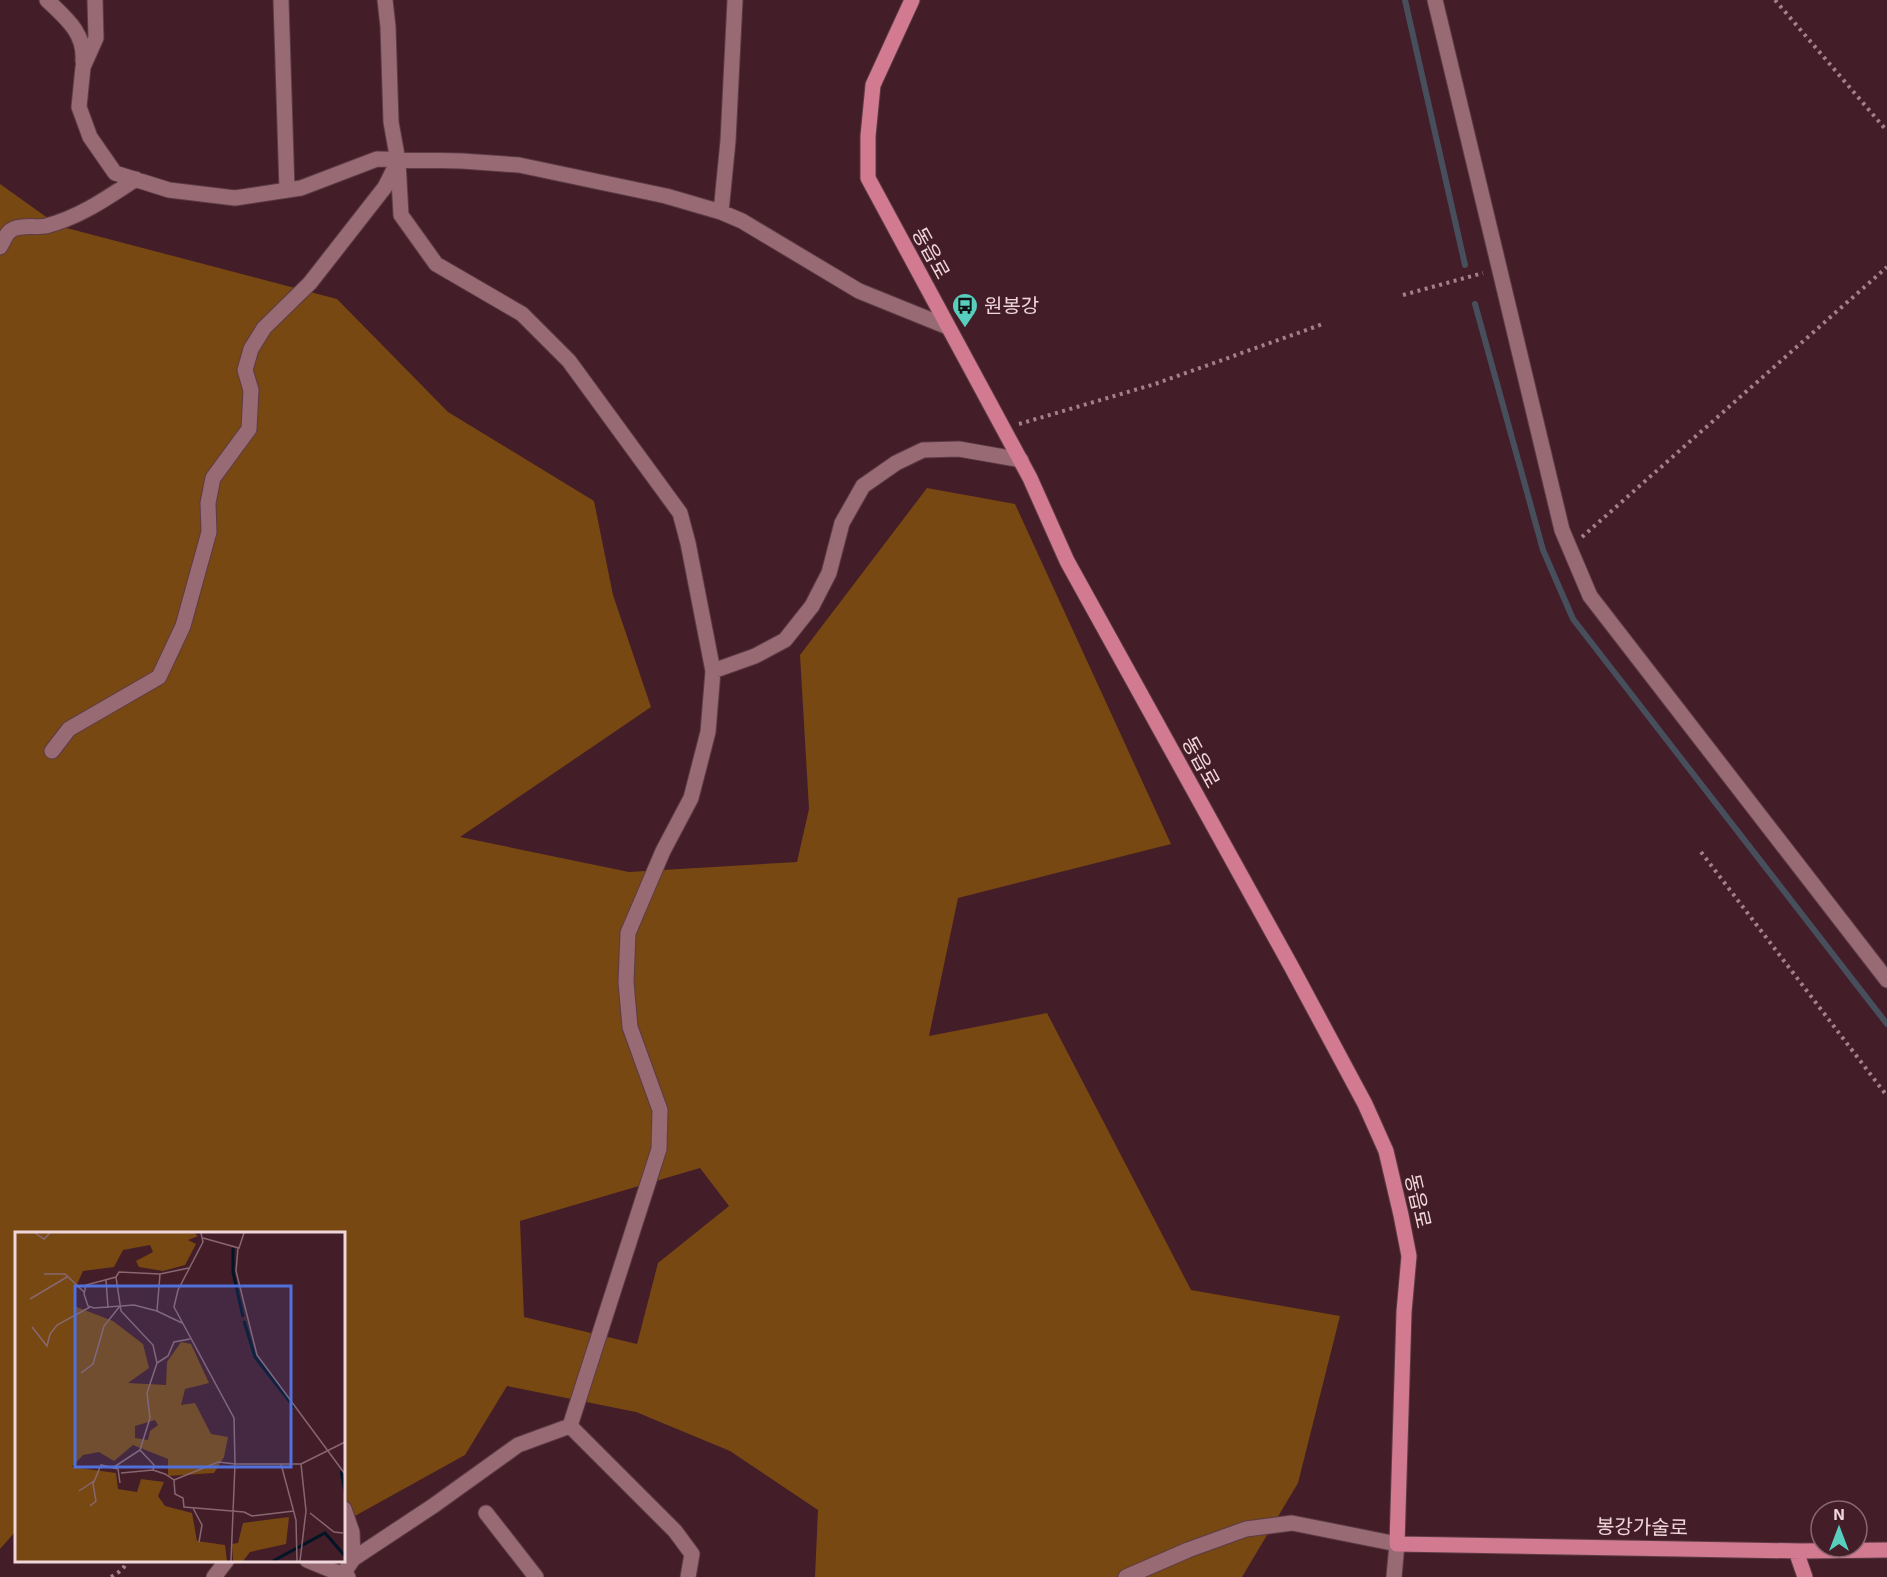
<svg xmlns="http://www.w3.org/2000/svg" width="1887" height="1577" font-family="'Exo 2','Noto Sans KR',sans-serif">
<rect width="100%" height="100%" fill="#431d28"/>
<path fill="#774812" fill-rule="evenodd" d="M0,184l59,42 278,73 111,113 146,89 19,94 38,112 -191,130 169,35 168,-10 12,-53 -9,-154 127,-167 88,16 156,340 -213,54 -29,138 118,-23 144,277 149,26 -42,167 -56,94h-427l3,-67 -88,-59 -94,-39 -129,-26 -42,69 -121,67v-288h-328v297l-16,18zM700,1168l29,38 -71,57 -21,81 -113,-27 -4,-96z"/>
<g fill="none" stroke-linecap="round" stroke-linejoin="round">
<path stroke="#484f5c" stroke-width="6" d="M1405,0l60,265
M1475,304l68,246 30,69 314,405"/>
<defs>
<path id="minor" d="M47,0c19,18 38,33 36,61
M95,0l1,38 -13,29 -4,40 11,30 25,36 54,17 66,8 66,-10 76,-29 85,2 57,4 147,31 55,16 21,9 117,70 89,36
M281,0l6,190
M385,0l3,27 3,95 7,39 3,54 35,49 86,50 47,47 111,152 8,30 25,128 -5,61 -17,66 -28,53 -35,82 -2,49 4,45 30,83 -1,39 -89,277
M1435,0l127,530 28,66 297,384
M721,212l7,-71 7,-141
M0,247c3,-5 6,-13 10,-16 8,-7 26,-3 36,-5 34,-9 61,-28 90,-47
M713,671l42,-15 30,-16 27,-34 17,-33 13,-50 21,-37 33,-23 27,-13 36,-1 62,11
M52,751l17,-22 90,-52 24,-51 26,-94 -1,-29 5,-25 36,-49 2,-39 -6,-20 6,-21 13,-21 46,-45 75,-96 13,-26
M570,1426l105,105 17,23 -4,23
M344,1509l8,23 1,27
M486,1513l50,64
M307,1560l41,17
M343,1574l10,-15 80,-53 85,-61 52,-19
M214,1577l13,-17
M1126,1577l62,-27 58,-21 46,-6 105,21 -3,33"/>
<path id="major" d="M912,0l-39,85 -5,51v42l162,300 37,83 224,405 74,138 21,47 15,64 8,41 -5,56 -7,232 404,7 86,-1
M1796,1551l9,26"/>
</defs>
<use href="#minor" stroke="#5c3b45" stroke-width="17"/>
<use href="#major" stroke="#5c3b45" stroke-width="17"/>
<path stroke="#a2828a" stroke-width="4" stroke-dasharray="3 4.5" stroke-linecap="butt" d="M1775,0l112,131
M1403,295l80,-22
M1019,424l136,-40 168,-60
M1582,537l305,-270
M1701,852l186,244
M111,1577c8,-5 14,-8 16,-17"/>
<use href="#minor" stroke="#976a74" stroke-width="15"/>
<use href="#major" stroke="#d17a90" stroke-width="15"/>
</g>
<defs>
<symbol id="bus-pin" viewBox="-11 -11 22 30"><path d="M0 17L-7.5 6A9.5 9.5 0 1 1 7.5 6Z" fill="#58cebf" stroke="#431d28"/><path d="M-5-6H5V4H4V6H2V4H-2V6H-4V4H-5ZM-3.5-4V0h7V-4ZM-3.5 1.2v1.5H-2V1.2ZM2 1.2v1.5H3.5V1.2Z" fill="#111"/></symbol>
</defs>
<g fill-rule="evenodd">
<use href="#bus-pin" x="950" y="291" width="30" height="40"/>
</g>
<g text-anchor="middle" stroke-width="5" stroke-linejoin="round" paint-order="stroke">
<g font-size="20" fill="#f0d6db" stroke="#431d28">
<text transform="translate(931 253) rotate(61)" y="7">동읍로</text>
<text transform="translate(1201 762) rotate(61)" y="7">동읍로</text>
<text transform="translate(1418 1201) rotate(77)" y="7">동읍로</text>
<text transform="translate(1642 1527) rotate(1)" y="7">봉강가술로</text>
</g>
<g font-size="20" fill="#f0d6db" stroke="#431d28" text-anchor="start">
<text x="984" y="313">원봉강</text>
</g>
</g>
<g transform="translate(15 1232)">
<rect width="330" height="330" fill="#431d28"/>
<path d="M0,1h179l4,3 -10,4 8,4 -11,21 -22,6 -24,-4 -3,-6 17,-9 -3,-7 -27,5 -9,17 -31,4 -9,20v15l39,15 30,23 6,24 -21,15 38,2 1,-23 14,-20 10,2 18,39 -24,6 -4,16 14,-2 16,31 17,3 -4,20 -10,16 -46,3v-17l-35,-14 -19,16 -15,-9 -16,3 -11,12 44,6 2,16 19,3 4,-13 23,3 -6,14 7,10 27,7 5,28 28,4 2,16h-212zM140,188l3,5 -8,6 -2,9 -13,-2v-12zM274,285l-3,27 -36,8 -7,9h-10l-1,-17 6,-1 5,-20z" fill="#774812" fill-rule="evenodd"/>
<path fill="none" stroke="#001526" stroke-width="3" d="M218,16v24l10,45M229,89l11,36 39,50M326,239l4,21M258,329l52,-28 20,23"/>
<path fill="none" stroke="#886770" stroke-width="1.5" d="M20,1l9,6 6,-6M186,1l2,9 -25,48 -4,17 60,111 1,46h66l5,47 -6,50M188,6l36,10 5,-15M223,16l-2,23 21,84 88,119M29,42h21l19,18M91,48l2,28M15,67l37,-22M142,79l3,-37M167,91l-25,-12 -23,-6 -40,3 -6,-2 -4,-12 2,-9 30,-8 3,-5 41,2 29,-6M17,95l15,19 3,-12 7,-9 33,-18M142,131l11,-7 6,-14 16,-3M66,141l12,-9 11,-38 16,-20M125,218l14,15 -1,5M266,232l15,56 1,41M286,232l44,-22M99,235l26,-17 10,-32 -3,-25 10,-30 -4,-18 -32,-34 -5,-34M106,241l32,-3 12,4 9,6 1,14 8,4 1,9 60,5 8,4 42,-5M159,248l44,-18 17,2 -4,97M64,259l15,-10M75,274l6,-5 -3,-17 8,-19 17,4 2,14M178,276l9,17 -3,17M295,281l24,19 9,1"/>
<path fill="#5270d9" fill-opacity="0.15" stroke="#5270d9" stroke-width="3" d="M60,54h216v181h-216z"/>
<rect width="330" height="330" fill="none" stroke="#f0d6db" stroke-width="3"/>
</g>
<g transform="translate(1839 1529)"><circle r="28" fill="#431d28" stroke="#886770" stroke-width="1.5"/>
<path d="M0-4.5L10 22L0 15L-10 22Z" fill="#58cebf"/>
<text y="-9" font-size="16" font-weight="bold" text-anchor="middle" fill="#f0d6db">N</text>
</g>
</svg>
